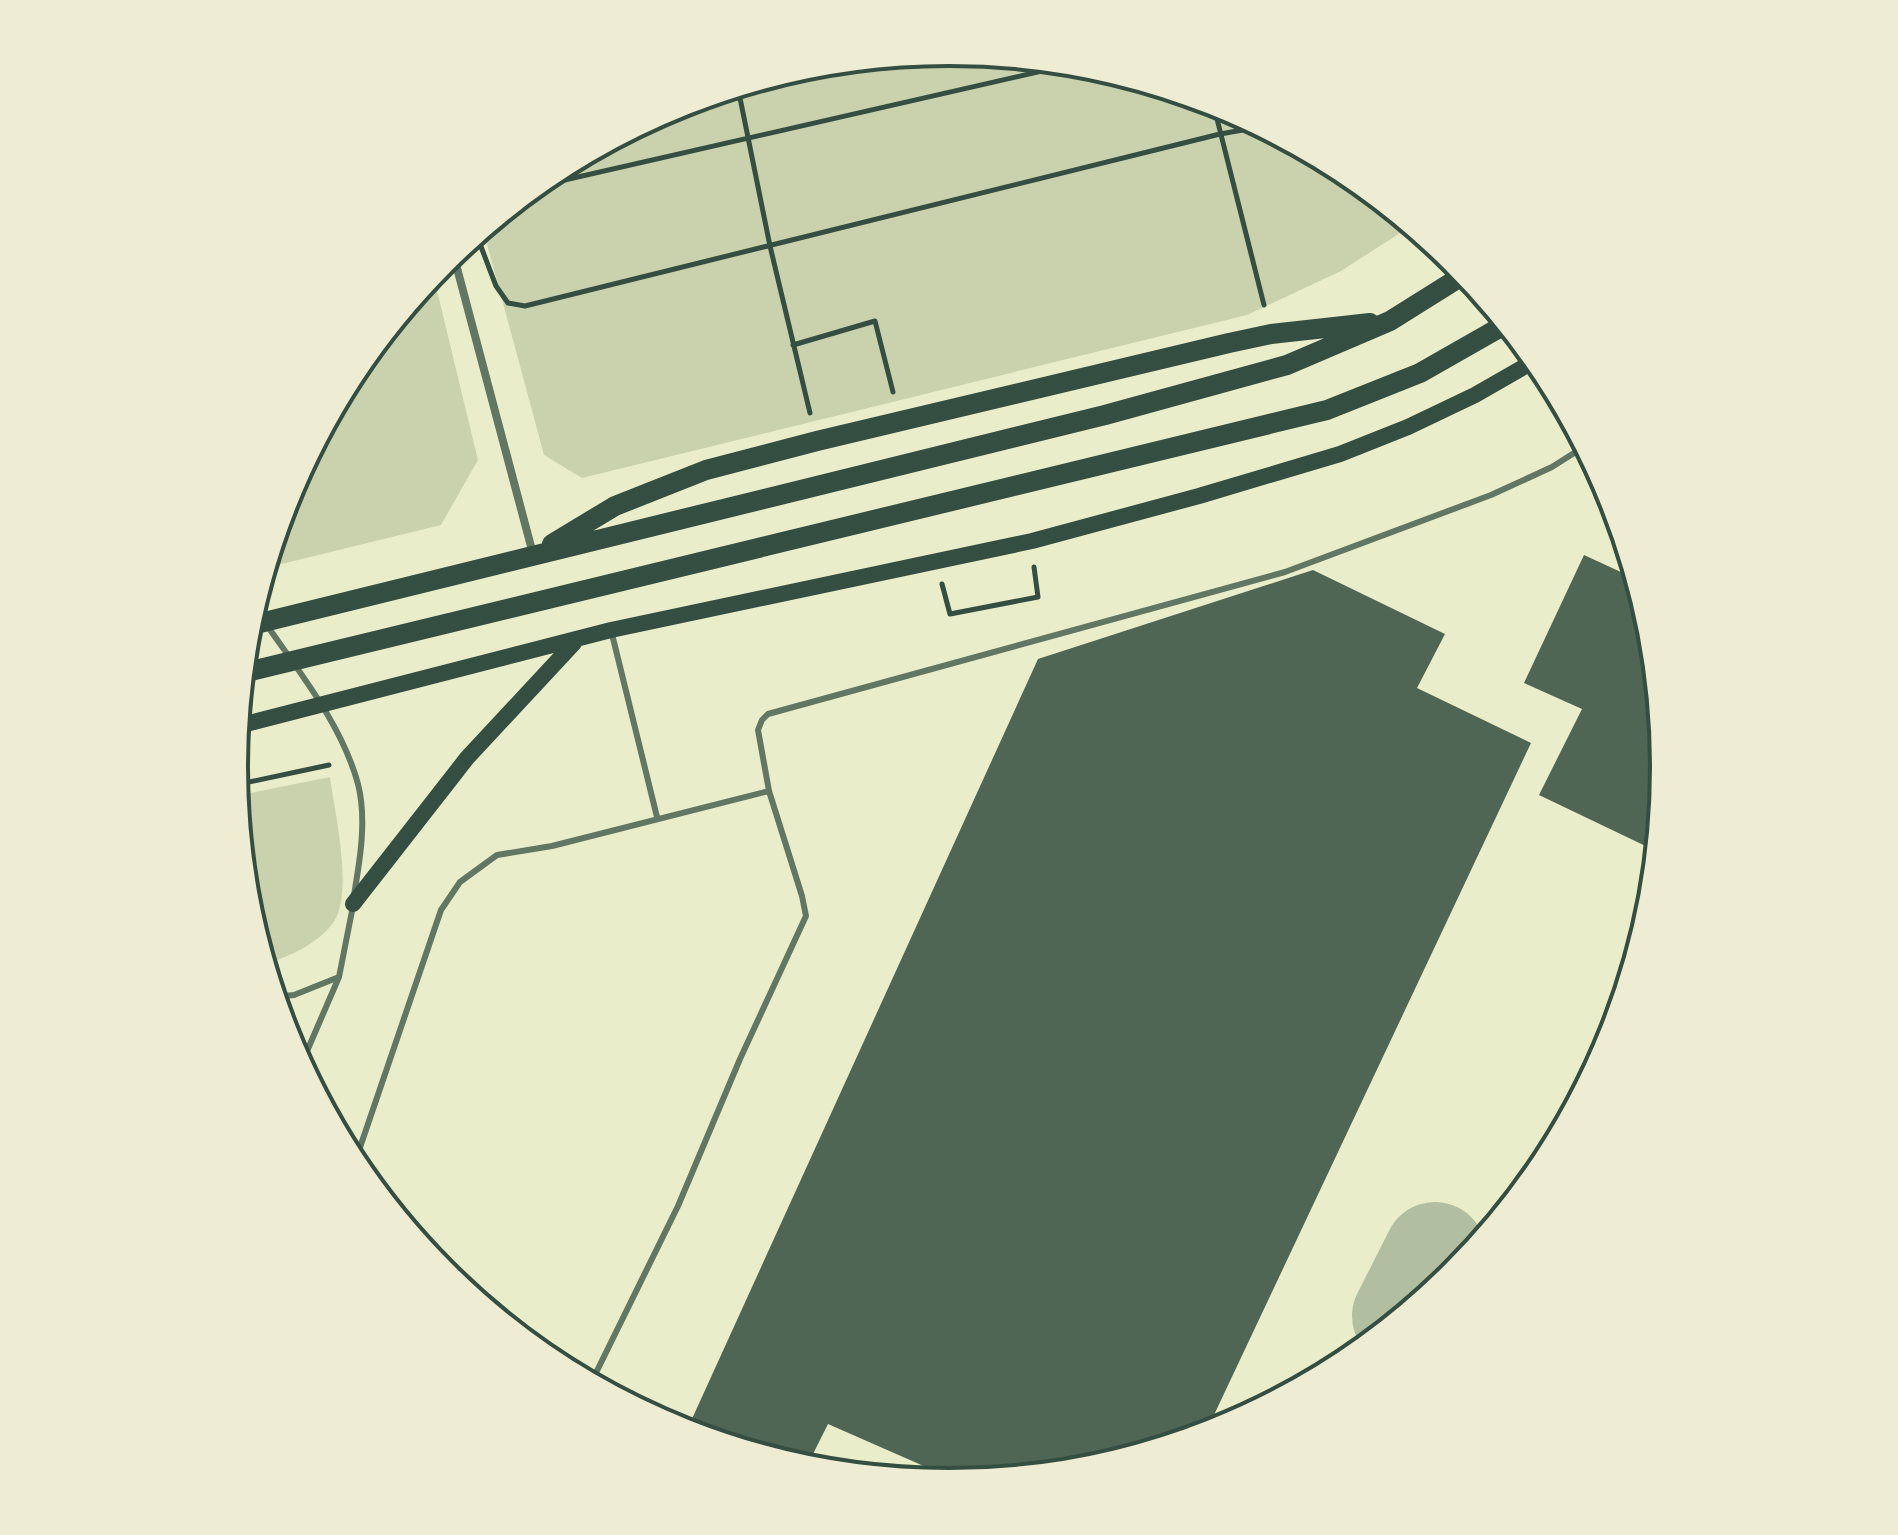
<svg xmlns="http://www.w3.org/2000/svg" width="1898" height="1535" font-family="Mulish,sans-serif">
<rect width="100%" height="100%" fill="#e9edc9"/>
<path fill="#cad2ad" d="M949,52l140,14 134,41 124,66 64,53 -70,45 -94,44 -665,163 -38,-23 -61,-226 69,-57 124,-66 134,-40z
M433,274l45,186 -37,65 -176,43 23,-75 66,-123z
M330,777c5,37 22,108 6,141 -12,23 -48,40 -72,46l-17,-57 -11,-111z"/>
<g fill="none" stroke-linecap="round" stroke-linejoin="round">
<path stroke="#b2bea0" stroke-width="102" d="M1403,1316l32,-63"/>
</g>
<path fill="#4f6655" d="M1584,555l52,24 15,49 13,140 -8,83 -117,-56 43,-86 -58,-26z
M1313,570l132,64 -28,54 114,55 -326,691 -117,35 -128,13 -132,-58 -22,44 -120,-36 352,-773z"/>
<g fill="none" stroke-linecap="round" stroke-linejoin="round">
<path stroke="#344e41" stroke-width="5" d="M738,88l32,158 40,167
M1213,103l51,202
M534,187l539,-123
M480,244l16,42 12,17 17,3 695,-172 40,-7
M477,245l3,-1 3,-15
M793,345l82,-24 18,71
M942,584l8,30 88,-17 -4,-30
M235,785l94,-20"/>
<path stroke="#617663" stroke-width="6" d="M266,624c34,49 76,101 92,160 9,35 2,76 -4,111
M611,630l46,187
M275,997l19,-2 45,-18
M301,1065l38,-88 14,-71
M354,1165l87,-255 19,-28 37,-27 55,-9 217,-55
M591,1383l87,-177 62,-147 66,-143 -4,-20 -33,-105 -11,-61 4,-10 6,-6 517,-142 206,-77 61,-28 33,-21"/>
<path stroke="#617663" stroke-width="8" d="M453,253l80,301"/>
<path stroke="#344e41" stroke-width="16" d="M238,726l373,-96 421,-89 167,-45 141,-42 68,-27 67,-32 61,-35
M353,904l114,-146 107,-115"/>
<path stroke="#344e41" stroke-width="20" d="M552,544l63,-38 91,-36 111,-29 412,-98 42,-9 99,-11
M248,626l857,-211 182,-50 103,-44 75,-47
M243,673l1084,-263 93,-37 86,-49"/>
</g>
<path d="M0 0H1898V1535H0ZM248 767a701 701 0 1 1 1402 0a701 701 0 1 1-1402 0Z" fill="#eeecd3" fill-rule="evenodd"/>
<path fill="none" stroke="#344e41" stroke-width="4" d="M248 767a701 701 0 1 1 1402 0a701 701 0 1 1-1402 0Z"/>
</svg>
